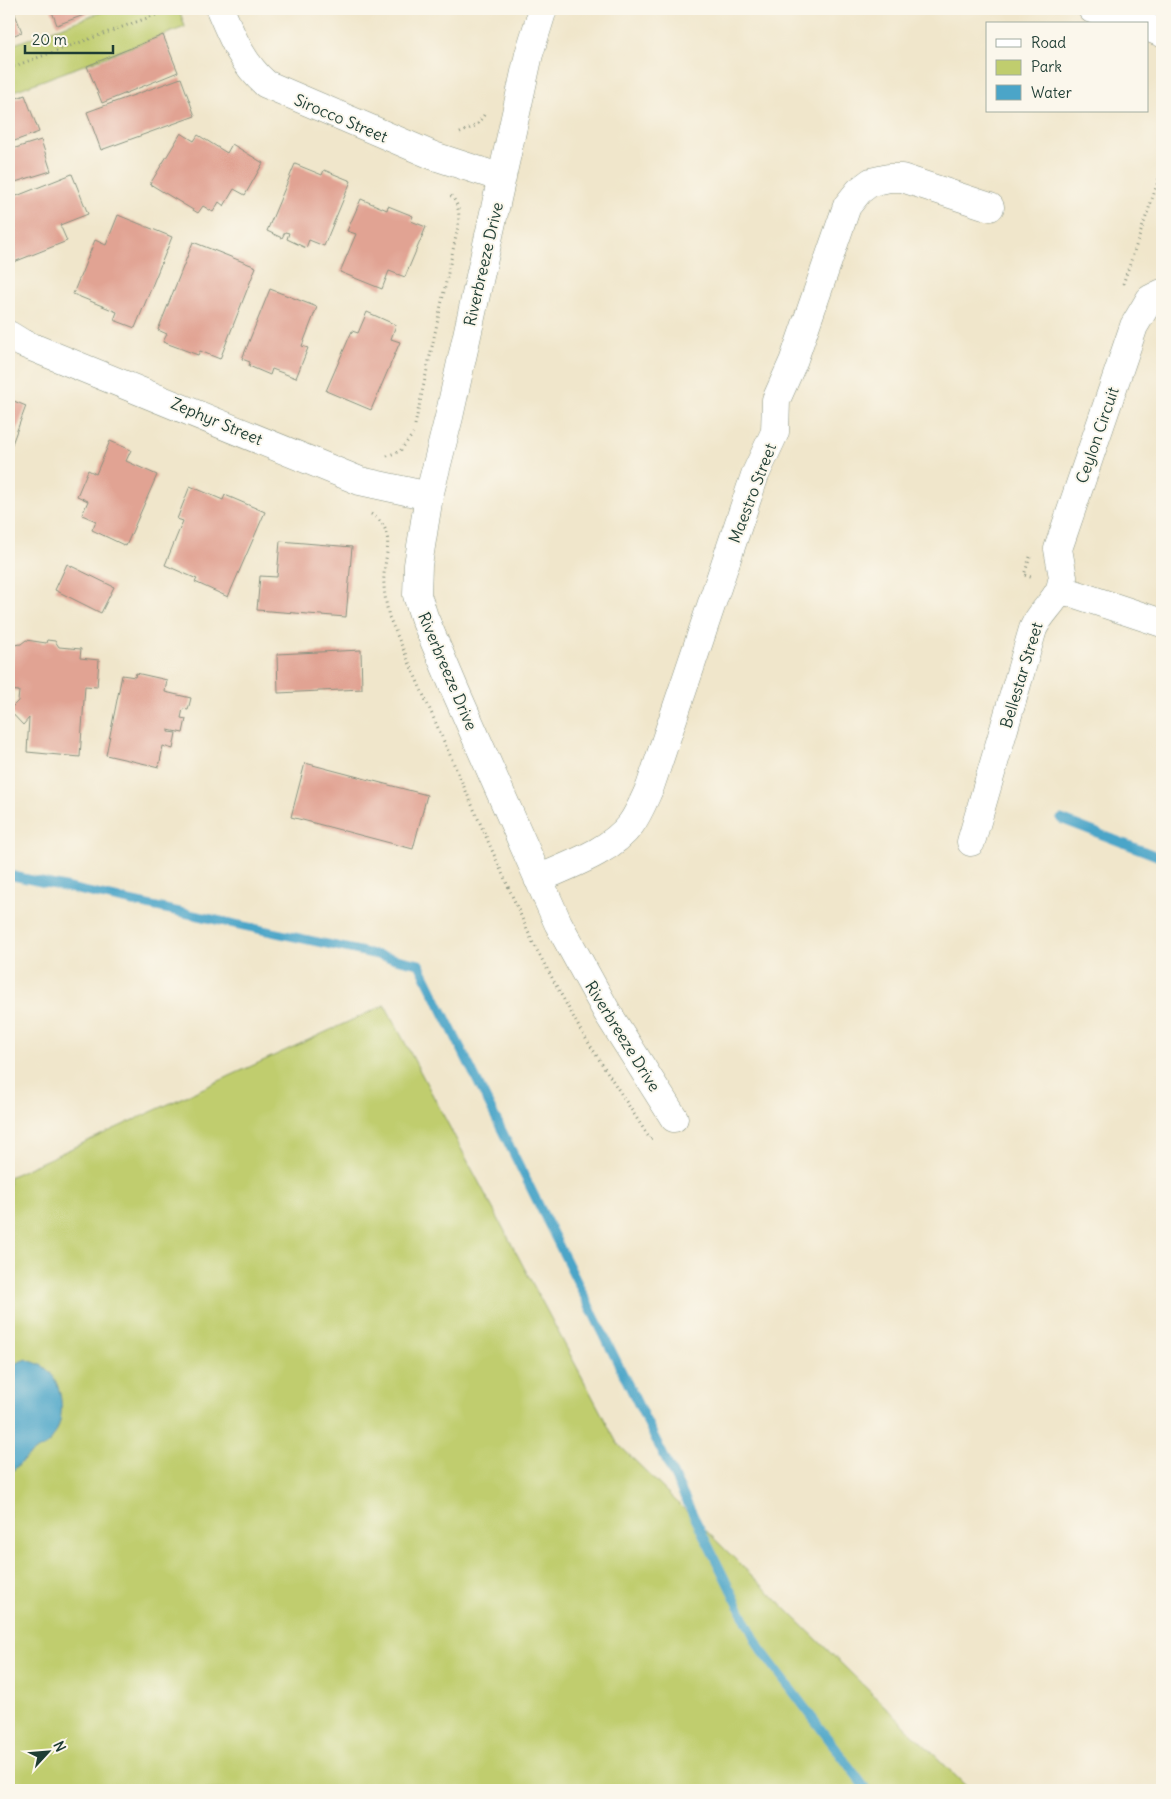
<svg xmlns="http://www.w3.org/2000/svg" width="1171" height="1799" font-family="Delius,sans-serif">
<rect width="100%" height="100%" fill="#fbf7ec"/>
<filter id="ink" filterUnits="userSpaceOnUse"><feTurbulence type="fractalNoise" baseFrequency=".02" numOctaves="2"/><feDisplacementMap in="SourceGraphic" scale="10" xChannelSelector="R" yChannelSelector="G"/><feConvolveMatrix kernelMatrix="1 2 1 2 8 2 1 2 1" color-interpolation-filters="sRGB"/></filter>
<filter id="wash" filterUnits="userSpaceOnUse"><feTurbulence type="fractalNoise" baseFrequency=".0096" numOctaves="4" result="noise"/><feDisplacementMap in="SourceGraphic" scale="20" xChannelSelector="R" yChannelSelector="G"/><feGaussianBlur stdDeviation="1.12" result="paint"/><feColorMatrix in="noise" values="0 0 0 0 0 0 0 0 0 0 0 0 0 0 0 0 0 1.4 0 .05"/><feComposite in="paint" operator="in"/></filter>
<g filter="url(#wash)">
<rect width="100%" height="100%" fill="#f0e6cb"/>
<path fill="#c0cd6e" stroke="#708551" d="M110,9h69l6,18 -176,66v-47z
M385,1005l232,438 353,347h-961v-613z"/>
<path fill="#4ba5c8" stroke="#35717e" d="M26,1359c5,3 13,4 18,8 22,16 23,58 4,77 -3,3 -9,5 -13,7 -10,7 -18,16 -26,23v-108z"/>
<g fill="none" stroke-linecap="round" stroke-linejoin="round">
<path stroke="#4ba5c8" stroke-width="9" d="M1061,819l101,39
M9,875l410,89 340,683 108,143"/>
</g>
<g id="blocks">
<path fill="#e1a393" d="M9,9h4l9,23 -10,4 -3,-3z
M51,9h49l-43,16z
M163,35l15,37 -76,31 -15,-37z
M181,78l14,38 -94,34 -14,-38z
M25,95l14,37 -30,11v-42z
M181,133l13,8 4,-6 29,18 5,-9 31,19 -18,32 -11,-6 -10,17 -5,-4 -6,10 -10,-6 -5,7 -48,-29z
M41,140l10,31 -39,12 2,6 -5,2v-41z
M295,164l27,11 2,-5 27,11 -27,65 -15,-6 -3,8 -19,-9 2,-6 -4,-1 -3,6 -15,-7z
M72,174l16,40 -28,11 7,16 -58,23v-65z
M361,199l26,11 1,-4 25,10 -2,5 15,6 -21,50 -16,-6 -7,18 -42,-17 16,-38 -9,-3z
M118,215l54,22 -37,91 -21,-8 3,-8 -44,-18 22,-54 11,5z
M193,242l63,25 -36,92 -20,-8 -2,4 -35,-13 4,-8 -9,-4z
M270,289l47,18 -15,39 6,2 -12,30 -24,-9 -2,6 -21,-9 1,-4 -8,-3z
M367,312l29,13 -5,14 9,3 -29,68 -45,-19 26,-60 6,2z
M9,399l17,7 -17,46z
M110,441l21,9 -5,11 31,14 -31,71 -34,-16 4,-9 -14,-6 6,-14 -11,-5 11,-26 8,4z
M190,486l33,14 2,-5 40,17 -37,85 -33,-15 2,-3 -32,-14 18,-44 -6,-2z
M280,541l72,6 -6,70 -89,-7 3,-34 17,1z
M67,564l47,23 -13,26 -46,-23z
M26,640l20,3 1,-3 8,1 4,6 22,2 -1,9 19,2 -2,27 -12,-1 -5,71 -53,-5 2,-34 -6,7 -14,-15 9,-9 1,-10 -9,-1 4,-45 7,-1z
M361,650l1,39 -84,4 -1,-39z
M136,673l31,7 -2,12 26,6 -3,12 -5,-1 -2,9 5,1 -3,14 -15,-3v2l8,1 -3,16 -10,-3 -4,21 -53,-12 16,-80 13,2z
M305,763l122,32 -14,54 -122,-32z"/>
</g>
</g>
<g filter="url(#ink)">
<use href="#blocks" fill-opacity="0" stroke="#889280" stroke-width="1"/>
<g fill="none" stroke-linecap="round" stroke-linejoin="round">
<defs>
<path id="street" d="M220,9c12,28 22,54 46,75l168,72 68,22
M543,9l-14,45 -80,363 -20,79 -11,69 -1,30 7,22 31,73 103,233 49,89 67,106
M1092,9l44,15
M1147,27l15,6
M9,335l13,8 338,138 69,15
M1060,589l3,-12 -5,-28 76,-223 16,-27 12,-6
M971,842l62,-213c7,-16 20,-25 27,-40l102,34
M538,879c31,-14 72,-27 93,-55 8,-11 13,-24 19,-37l105,-312 20,-43 1,-32 17,-38 54,-156 12,-15 12,-9 18,-4h13l88,29"/>
</defs>
<use href="#street" stroke="#889280" stroke-width="29"/>
<path stroke="#889280" stroke-width="3" stroke-dasharray="1 4" stroke-linecap="butt" d="M9,68l163,-59
M460,133l17,-8 7,-10
M1123,284l39,-114
M415,425l43,-198c2,-14 1,-25 -10,-34
M387,456l13,-5 13,-17
M371,514c25,15 15,37 13,60 -1,15 2,29 5,43l144,326 48,88 69,108 3,-2
M1030,557l-6,18 10,3"/>
<use href="#street" stroke="#fff" stroke-width="28"/>
</g>
</g>
<g text-anchor="middle" stroke-width="4" stroke-linejoin="round" paint-order="stroke">
<g font-size="16" fill="#1f3d34" stroke="#fbf7ec">
<text transform="translate(341 118) rotate(23)" y="6">Sirocco Street</text>
<text transform="translate(483 264) rotate(-77)" y="6">Riverbreeze Drive</text>
<text transform="translate(217 421) rotate(23)" y="6">Zephyr Street</text>
<text transform="translate(1097 435) rotate(-71)" y="6">Ceylon Circuit</text>
<text transform="translate(752 493) rotate(-69)" y="6">Maestro Street</text>
<text transform="translate(448 671) rotate(67)" y="6">Riverbreeze Drive</text>
<text transform="translate(1021 675) rotate(-73)" y="6">Bellestar Street</text>
<text transform="translate(623 1036) rotate(58)" y="6">Riverbreeze Drive</text>
</g>
</g>
<rect width="1171" height="1799" fill="none" stroke="#fbf7ec" stroke-width="30"/>
<rect x="986" y="22" width="162" height="90" fill="#fbf7ec" stroke="#a3ada2"/>
<rect x="996" y="39" width="25" height="8" fill="#ffffff" stroke="#a3ada2"/>
<text x="1031" y="48" font-size="15" fill="#1f3d34">Road</text>
<rect x="996" y="60" width="25" height="15" fill="#c0cd6e" stroke="#a3ada2"/>
<text x="1031" y="72" font-size="15" fill="#1f3d34">Park</text>
<rect x="996" y="85" width="25" height="15" fill="#4ba5c8" stroke="#a3ada2"/>
<text x="1031" y="98" font-size="15" fill="#1f3d34">Water</text>
<g transform="translate(48 1752) rotate(64)" stroke="#fbf7ec" stroke-width="4" paint-order="stroke">
<path d="M0-4L9 19L0 12L-9 19Z" fill="#1f3d34"/>
<text y="-8" font-size="14" font-weight="bold" text-anchor="middle" fill="#1f3d34">N</text>
</g>
<path d="M25 45v8h88v-8" fill="none" stroke="#1f3d34" stroke-width="2.5"/>
<text x="32" y="45" font-size="15" fill="#1f3d34" stroke="#fbf7ec" stroke-width="4" paint-order="stroke">20 m</text>
</svg>
